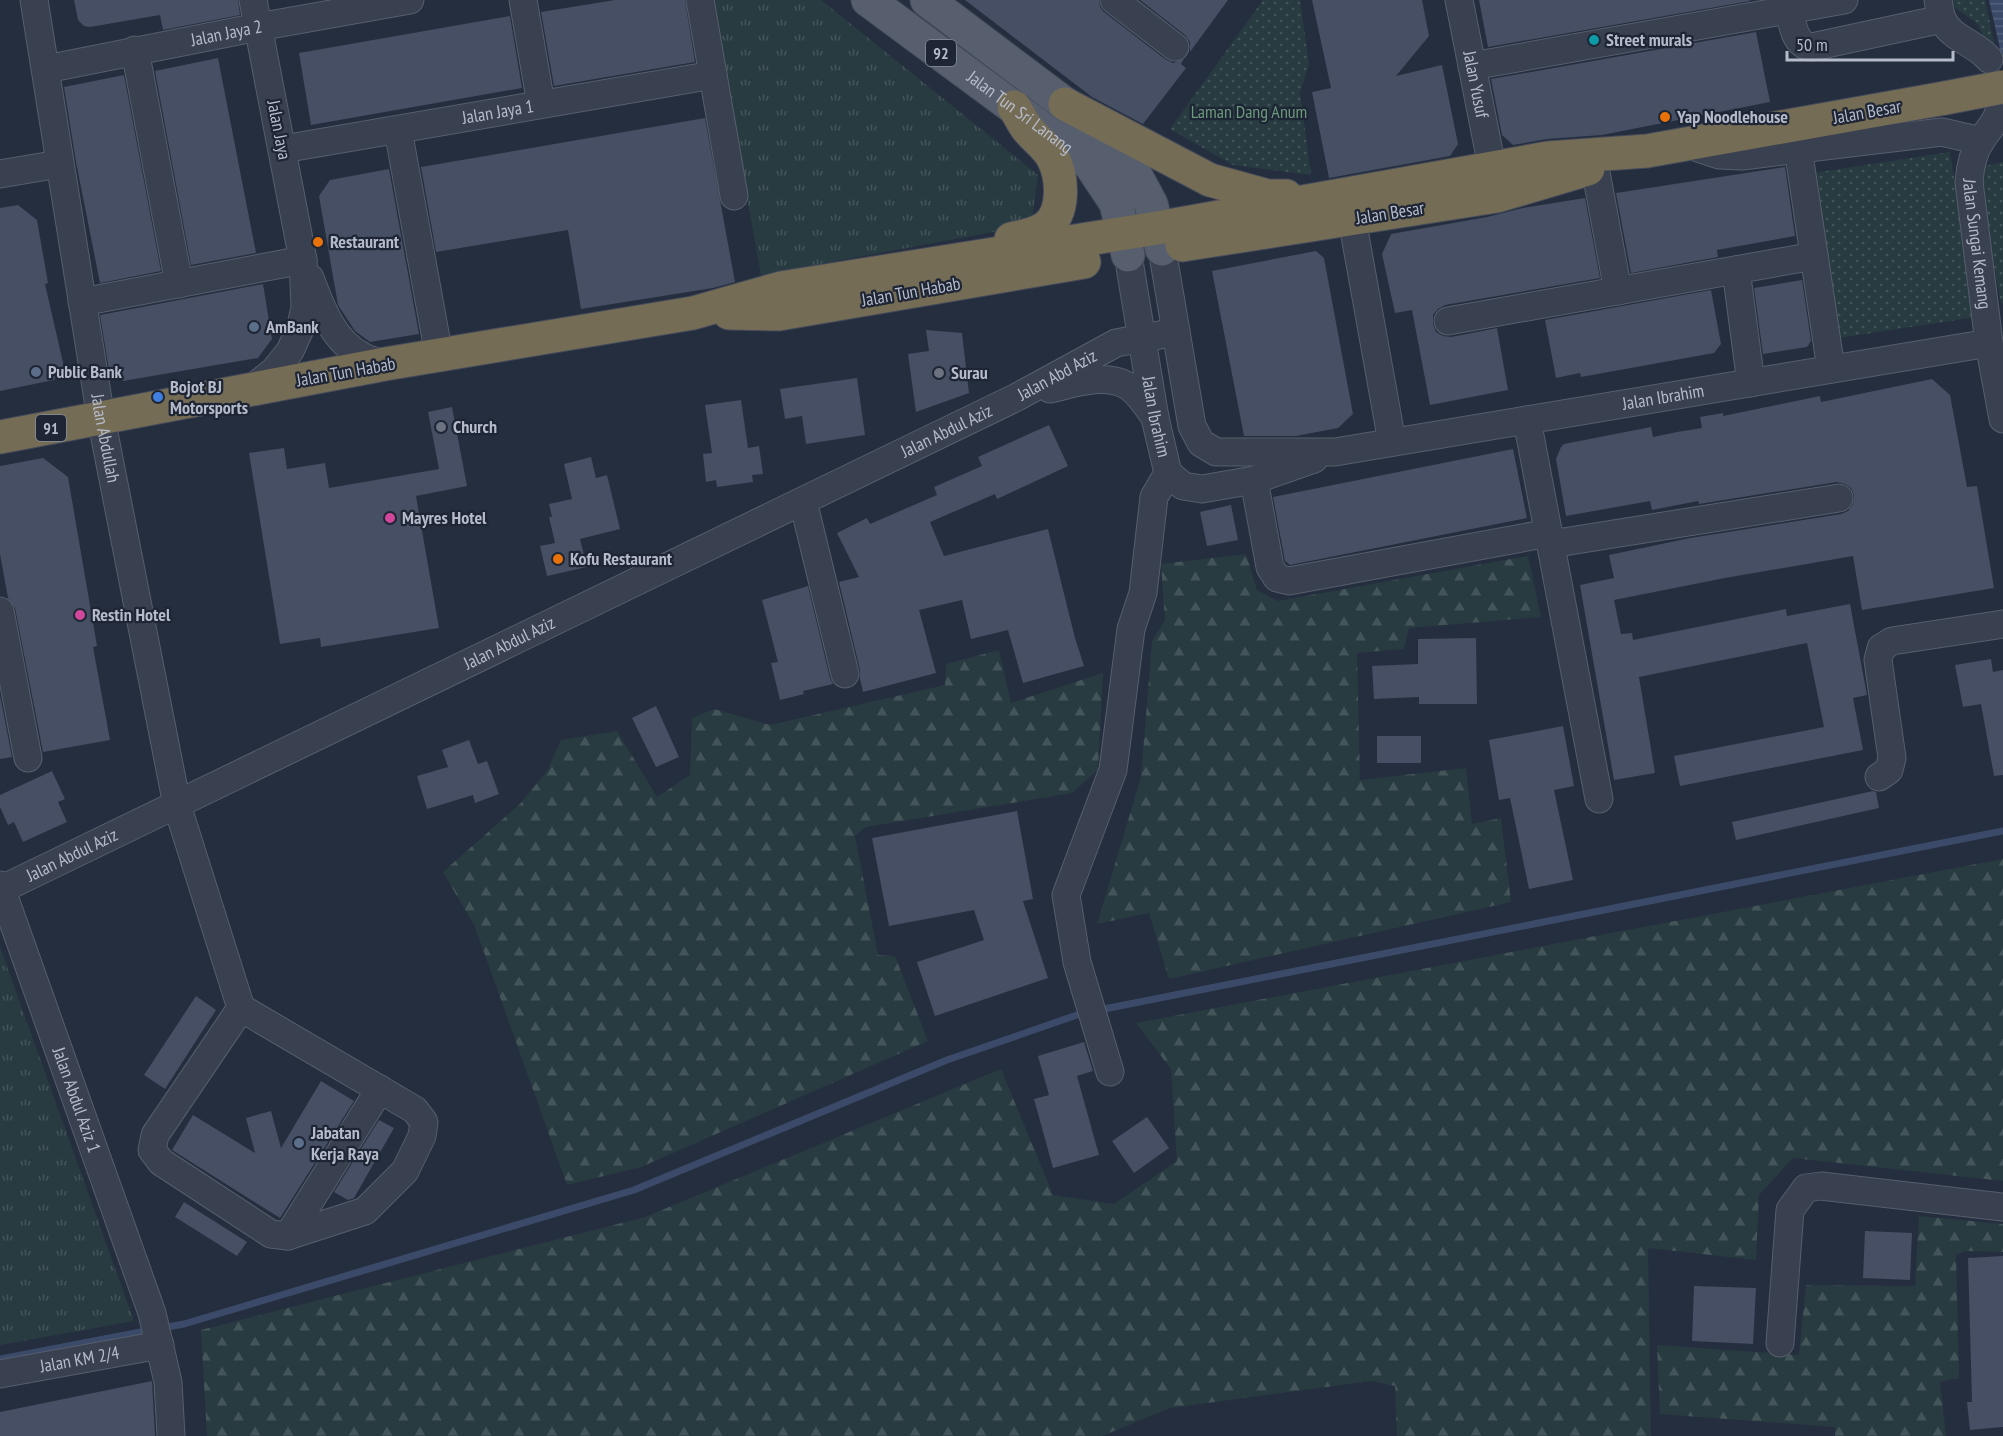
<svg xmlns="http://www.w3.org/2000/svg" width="2003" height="1436" font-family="'PT Sans Narrow',sans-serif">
<defs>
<pattern id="grass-tufts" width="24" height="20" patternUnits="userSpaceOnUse" patternTransform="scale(1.5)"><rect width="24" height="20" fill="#273b40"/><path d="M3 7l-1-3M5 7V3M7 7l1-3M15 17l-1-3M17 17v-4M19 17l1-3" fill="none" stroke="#44555a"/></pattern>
<pattern id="forest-firs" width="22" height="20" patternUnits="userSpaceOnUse" patternTransform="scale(1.5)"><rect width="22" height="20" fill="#273b40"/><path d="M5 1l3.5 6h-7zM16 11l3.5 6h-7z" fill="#44555a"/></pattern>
<pattern id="park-dots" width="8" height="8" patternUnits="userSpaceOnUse" patternTransform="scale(1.5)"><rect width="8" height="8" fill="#273b40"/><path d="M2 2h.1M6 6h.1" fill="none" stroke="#44555a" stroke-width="1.8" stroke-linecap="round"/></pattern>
<pattern id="water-rules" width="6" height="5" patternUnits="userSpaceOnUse" patternTransform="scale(1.5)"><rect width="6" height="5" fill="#3a4a68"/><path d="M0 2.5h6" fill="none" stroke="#54627c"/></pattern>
</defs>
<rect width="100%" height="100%" fill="#252e3f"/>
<path fill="url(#grass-tufts)" d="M711,0h110l217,175 -7,50 -270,50z
M0,947l134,374 -134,24z"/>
<path fill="url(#forest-firs)" d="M1246,554l11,36 21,11 250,-45 13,61 -132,11 -5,21 -47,4 3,127 106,-12 6,56 29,-6 10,84 -342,77 -20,-66 -52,11 44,-147 11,-136 13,-21 -4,-56z
M999,650l12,53 92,-30 -5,97 -26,23 -206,34 -11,9 23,119 17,1 33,85 -287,126 -74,18 -92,-258 -32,-55 77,-68 27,-33 14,-31 56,-9 40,66 33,-22 2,-57 22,-9 56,16 175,-40 1,-21z
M2003,859v322l-210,-23 -34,37 -3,65 -108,-12 3,188h-254l-2,-50 -24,-5 -201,27 -68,28h-895l-6,-106 444,-113 356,-148 52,126 61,9 63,-43 -6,-92 -35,-46z
M1919,1216l84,8v28l-38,-1 -9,4 3,123 -19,4 6,54h-111v-9l-175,-13 -3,-69 142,10 7,-70 109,1z"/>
<path fill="url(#park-dots)" d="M1263,0h37l9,64 -9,29 11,82 -78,-10 -63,-36z
M1949,0h36l11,51 -7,1 -11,-28 -28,-20z
M1950,152l26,165 -137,21 -26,-165z
M2003,162v141l-2,1 -23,-126 6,-12z"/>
<path fill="url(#water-rules)" d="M1989,0h14v62z"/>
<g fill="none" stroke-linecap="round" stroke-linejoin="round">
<path stroke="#3a4a68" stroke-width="7" d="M1104,1009l899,-178
M162,1328l22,-4 450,-134 313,-130 130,-45
M0,1359l151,-29"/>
</g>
<path fill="#464f63" d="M74,0h164l2,15 -77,15 -3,-15 -70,12 -6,-1 -6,-6z
M615,0h70l10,62 -141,24 -13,-74z
M965,0h134l1,7 4,5 61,47 8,4 11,-4 -3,5 5,4 -43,56 -51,-27z
M1140,0h88l-38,52v-10l-5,-7z
M1312,0h110l7,36 -33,40 46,-11 16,79 -8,12 -121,22 -17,-86 19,-4z
M1479,0h271v1l-262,46z
M510,16l12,72 -211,37 -12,-72z
M1756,32l14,70 -168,33 -55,4 -34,6 -11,-10 -11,-56z
M218,58l38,195 -65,12 -36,-194z
M124,75l37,196 -61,12 -24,-121 -12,-75z
M705,118l30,164 -22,6 -132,21 -13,-79 -132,22 -15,-85z
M1785,167l10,69 -78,14 1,7 -87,16 -15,-80z
M389,169l30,165 -49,8 -15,-11 -17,-26 -19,-109 11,-16z
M1585,198l15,80 -155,27 -7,4 -5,6v9l3,8 7,4 8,1 46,-9 11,62 -78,15 -18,-95 -17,3 -13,-59 9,-20 96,-17 36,-9z
M18,205l19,15 11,63 -3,1 19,83 -10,13 -54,11v-183z
M1316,251l8,7 29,156 -15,14 -42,8h-52l-32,-165z
M1802,280l9,61 -4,6 -44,7 -9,-66z
M263,284l9,55 -14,19 -135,23 -14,-11 -9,-55z
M1711,290l10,54 -7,9 -133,24 -1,-4 -24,5 -11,-58z
M926,330l36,3 7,60 -53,19 -8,-58 21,-3z
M857,378l8,57 -59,9 -4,-28 -17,3 -5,-30z
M1932,379l18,16 17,92 10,-1 17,102 -132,22 -9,-54 -128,22 -111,22 7,34 11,-1 1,7 153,-31 1,7 63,-12 17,91 -14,3 10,52 -183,36 -6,-30 150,-29 -17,-84 -168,34 16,96 -41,7 -34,-195 34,-7 -5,-23 81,-17 151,-24 7,-3 5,-7 1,-9 -3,-7 -6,-4 -8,-2 -138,22 -1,-3 -46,9 -2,-9 -84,15 -10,-57 5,-12 3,-3 87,-17 2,10 24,-5 25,-4 -2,-11 23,-4v3l97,-20 1,6z
M741,400l7,48 11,-2 4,28 -11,1 1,7 -36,5 -1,-7 -10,2 -3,-28 9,-1 -7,-48z
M452,407l15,79 -51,10 23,132 -118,19 -1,-9 -40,6 -31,-191 35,-5 3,21 38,-6 4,25 110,-19 -11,-57z
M1049,425l19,41 -71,33 -2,-5 -65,28 14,34 104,-27 27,109 9,28 -61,17 -15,-53 -37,9 -9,-39 -43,10 17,63 -73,19 -3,-13v-9l-21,-88 20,-5 -22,-44 30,-15 3,6 67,-29 -3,-8 48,-21 -4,-9z
M1513,449l14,69 -237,47 -5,-4 -12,-64z
M591,457l5,21 11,-3 13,54 -40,10 7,28 -40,9 -7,-30 15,-3 -6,-26h3l-3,-13 23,-5 -8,-35z
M43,458l25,19 29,169 -4,1 17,93 -67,12 -28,-144 -7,-10 -8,-44v-88z
M1231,505l7,35 -31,6 -7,-34z
M808,586l22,92 3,6 -30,7 1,3 -24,6 -9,-37 7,-1 -16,-62z
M1476,638l1,66h-58v-7l-45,2 -2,-33 46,-2v-25z
M1991,659l2,13 10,-2v105l-9,1 -13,-72 -18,3 -8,-42z
M0,695l12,62 -12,2z
M656,706l23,51 -23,10 -24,-49z
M1563,726l11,60 -20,4 19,90 -44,9 -19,-91 -11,2 -10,-60z
M1377,736h44v27h-44z
M469,740l9,24 9,-3 12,33 -24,9 -2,-8 -46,14 -10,-33 31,-9 -6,-17z
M52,771l13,28 -7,3 9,20 -44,20 -9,-20 -6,3 -8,-18v-12z
M1873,791l3,1 3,16 -143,32 -4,-18z
M1017,811l16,88 -10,2 25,77 -113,38 -18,-54 67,-22 -10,-30 -85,16 -17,-88z
M196,996l20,14 -51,79 -21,-14z
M1084,1042l9,29 -16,5 22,79 -46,13 -19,-69 15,-4 -11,-39z
M321,1081l33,20 -74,117 -108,-68 21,-35 62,38 -9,-35 25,-7 10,37z
M1147,1117l22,31 -35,25 -22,-32z
M379,1120l15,8 -40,70 -6,2 -14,-8z
M184,1202l63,40 -10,14 -62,-39z
M1865,1231l47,2 -2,47 -47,-2z
M2003,1256v171l-33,3 -3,-28h5l-4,-144z
M1694,1286l62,2 -3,56 -61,-3z
M152,1381l3,55h-155v-24z"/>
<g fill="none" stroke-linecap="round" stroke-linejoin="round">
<defs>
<g id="minor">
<path id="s1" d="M34,0l67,418 76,387 64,203 -86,127 -3,15 9,12 110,72 17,2 77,-25 40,-40 17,-35 2,-14 -9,-12 -174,-102"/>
<path d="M523,0l18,104"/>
<path d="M700,0l34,196"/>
<path d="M1114,0l61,47"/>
<path id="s2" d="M1459,0l37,187"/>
<path d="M1788,0c3,16 4,46 24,47l130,-28"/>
<path d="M1938,0c1,6 2,13 4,19 9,20 34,24 47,40"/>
<path d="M135,50l44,234"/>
<path d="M1472,66l372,-66"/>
<path id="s3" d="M46,69l212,-42 152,-27"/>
<path id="s4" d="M1999,111c-3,12 -11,19 -18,29 -8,13 -11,27 -12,42l20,161 14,76"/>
<path d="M398,130l41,225"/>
<path d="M1686,144l33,11 23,1 200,-24 39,9"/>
<path d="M1798,148l33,221"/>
<path id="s5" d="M283,149l430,-74"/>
<path d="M1595,167l23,124"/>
<path d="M0,174l59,-10"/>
<path d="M1352,219l40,223"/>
<path id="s6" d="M1162,249l30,177 9,17 15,9h119l654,-109"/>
<path id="s7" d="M1128,255l27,163 13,55 15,13 19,3 52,-9 60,-21"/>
<path d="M1736,270l15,113"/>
<path d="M310,278c11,29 23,63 52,78 7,4 16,6 23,8"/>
<path d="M82,302l221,-42"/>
<path d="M1448,321l366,-65"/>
<path d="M251,389l23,-18 16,-20 10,-22 5,-21 -2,-48 -50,-260"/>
<path d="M1050,389c23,-5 53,-16 76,-4 12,6 21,22 29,32"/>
<path d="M1527,420l72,379"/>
<path d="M1254,480l16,87 7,11 12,3 260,-48"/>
<path d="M803,501l42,173"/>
<path d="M1551,544l288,-46"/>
<path d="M0,611l28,147"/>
<path d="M1879,777l10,-7 3,-12 -14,-98 3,-12 11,-7 111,-17"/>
<path id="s8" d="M0,885l152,428 16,69 3,54"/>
<path id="s9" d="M0,890l1017,-493 99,-54 60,-11"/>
<path d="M1110,1072l-33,-110 -11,-67 47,-125 18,-141 12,-36 11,-96 14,-24"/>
<path d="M288,1236l92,-147"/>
<path d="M1780,1343l10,-133 16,-22 15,-2 182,21"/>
<path id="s10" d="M0,1374l160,-29"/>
</g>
<g id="major">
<path id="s11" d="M868,0l222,164 26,39 12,52"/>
<path d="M927,0l138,104 43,38 27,32 16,30 11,45"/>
</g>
<path id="highway" d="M1065,104l145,76 58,16h18
M1011,239c12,-3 25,-4 35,-12 19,-14 17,-49 7,-69 -6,-12 -19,-20 -27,-31 -4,-6 -8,-14 -12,-20
M1182,245l315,-49 91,-27
M729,313l50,1 305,-52
M0,437l385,-73 308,-51 88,-25 376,-60 391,-70 99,-7 298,-53"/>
</defs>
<use href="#minor" stroke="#575e6d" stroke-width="29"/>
<use href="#major" stroke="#424958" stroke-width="35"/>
<use href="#highway" stroke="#444b5a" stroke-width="35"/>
<use href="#minor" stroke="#39404f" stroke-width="27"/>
<use href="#major" stroke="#575f6f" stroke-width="33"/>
<use href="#highway" stroke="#756c56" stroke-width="33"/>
<defs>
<path id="highway-bridge" d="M1945,98l58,-11"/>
</defs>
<use href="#highway-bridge" stroke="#444b5a" stroke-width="35" stroke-linecap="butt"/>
<use href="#highway-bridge" stroke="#756c56" stroke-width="33"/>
</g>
<circle fill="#0f9aa8" stroke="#1e2534" stroke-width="2" cx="1594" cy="40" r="6"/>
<g fill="#e8710a" stroke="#1e2534" stroke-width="2">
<circle cx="1665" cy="117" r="6"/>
<circle cx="318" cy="242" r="6"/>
<circle cx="558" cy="559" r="6"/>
</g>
<g fill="#5c6f8a" stroke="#1e2534" stroke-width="2">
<circle cx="254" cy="327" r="6"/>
<circle cx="36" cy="372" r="6"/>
<circle cx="299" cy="1143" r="6"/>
</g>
<g fill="#6b7280" stroke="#1e2534" stroke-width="2">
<circle cx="939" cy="373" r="6"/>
<circle cx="441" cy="427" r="6"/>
</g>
<circle fill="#3f7fe0" stroke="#1e2534" stroke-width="2" cx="158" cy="397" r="6"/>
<g fill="#d1479c" stroke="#1e2534" stroke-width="2">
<circle cx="390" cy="518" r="6"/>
<circle cx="80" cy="615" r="6"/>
</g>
<g text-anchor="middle" stroke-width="4.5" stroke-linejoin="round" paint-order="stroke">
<g fill="#1e2534" stroke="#888e9d" stroke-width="1.5">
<rect x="926" y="40" width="30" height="26" rx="4.5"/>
<rect x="36" y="415" width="30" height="26" rx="4.5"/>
</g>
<g font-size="16" font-weight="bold" fill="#b5bbca">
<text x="941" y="59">92</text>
<text x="51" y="434">91</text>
</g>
<g font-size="18" fill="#b5bbca" stroke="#1e2534">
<text dy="6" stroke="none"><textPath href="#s3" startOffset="184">Jalan Jaya 2</textPath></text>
<text dy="6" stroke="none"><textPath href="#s2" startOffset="86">Jalan Yusuf</textPath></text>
<text dy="6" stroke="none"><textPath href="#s11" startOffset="189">Jalan Tun Sri Lanang</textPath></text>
<text dy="6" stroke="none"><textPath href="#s5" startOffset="218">Jalan Jaya 1</textPath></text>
<text transform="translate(1867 112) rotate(-10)" y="6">Jalan Besar</text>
<text transform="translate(279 130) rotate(79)" y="6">Jalan Jaya</text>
<text transform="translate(1390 213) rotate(-9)" y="6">Jalan Besar</text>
<text dy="6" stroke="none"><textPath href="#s4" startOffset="141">Jalan Sungai Kemang</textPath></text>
<text transform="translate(911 292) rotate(-10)" y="6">Jalan Tun Habab</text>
<text transform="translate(346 372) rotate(-10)" y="6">Jalan Tun Habab</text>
<text dy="6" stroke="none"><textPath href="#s9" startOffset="1176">Jalan Abd Aziz</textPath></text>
<text dy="6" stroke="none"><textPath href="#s6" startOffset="668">Jalan Ibrahim</textPath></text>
<text dy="6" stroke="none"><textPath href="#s7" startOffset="164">Jalan Ibrahim</textPath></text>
<text dy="6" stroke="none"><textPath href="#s9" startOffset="1052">Jalan Abdul Aziz</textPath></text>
<text dy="6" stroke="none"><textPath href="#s1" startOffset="444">Jalan Abdullah</textPath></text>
<text dy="6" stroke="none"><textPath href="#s9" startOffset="566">Jalan Abdul Aziz</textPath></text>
<text dy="6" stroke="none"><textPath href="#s9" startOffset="80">Jalan Abdul Aziz</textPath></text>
<text dy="6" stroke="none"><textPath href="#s8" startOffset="228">Jalan Abdul Aziz 1</textPath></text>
<text dy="6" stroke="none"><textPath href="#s10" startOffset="81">Jalan KM 2/4</textPath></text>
</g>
<g font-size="18" font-weight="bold" fill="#b5bbca" stroke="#1e2534" text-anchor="start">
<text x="1606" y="46">Street murals</text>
<text x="1677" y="123">Yap Noodlehouse</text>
<text x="330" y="248">Restaurant</text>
<text x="266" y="333">AmBank</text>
<text x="48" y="378">Public Bank</text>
<text x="951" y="379">Surau</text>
<text x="170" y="393">Bojot BJ<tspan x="170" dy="21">Motorsports</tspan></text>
<text x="453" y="433">Church</text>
<text x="402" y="524">Mayres Hotel</text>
<text x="570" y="565">Kofu Restaurant</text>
<text x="92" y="621">Restin Hotel</text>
<text x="311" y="1139">Jabatan<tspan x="311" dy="21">Kerja Raya</tspan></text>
</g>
<g font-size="18" fill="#6c9a7b" stroke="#1e2534">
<text x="1249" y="118">Laman Dang Anum</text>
</g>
</g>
<path d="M1787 51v9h166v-9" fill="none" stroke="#b5bbca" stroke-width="3"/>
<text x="1796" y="51" font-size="18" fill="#b5bbca" stroke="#1e2534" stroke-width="4.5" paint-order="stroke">50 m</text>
</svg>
